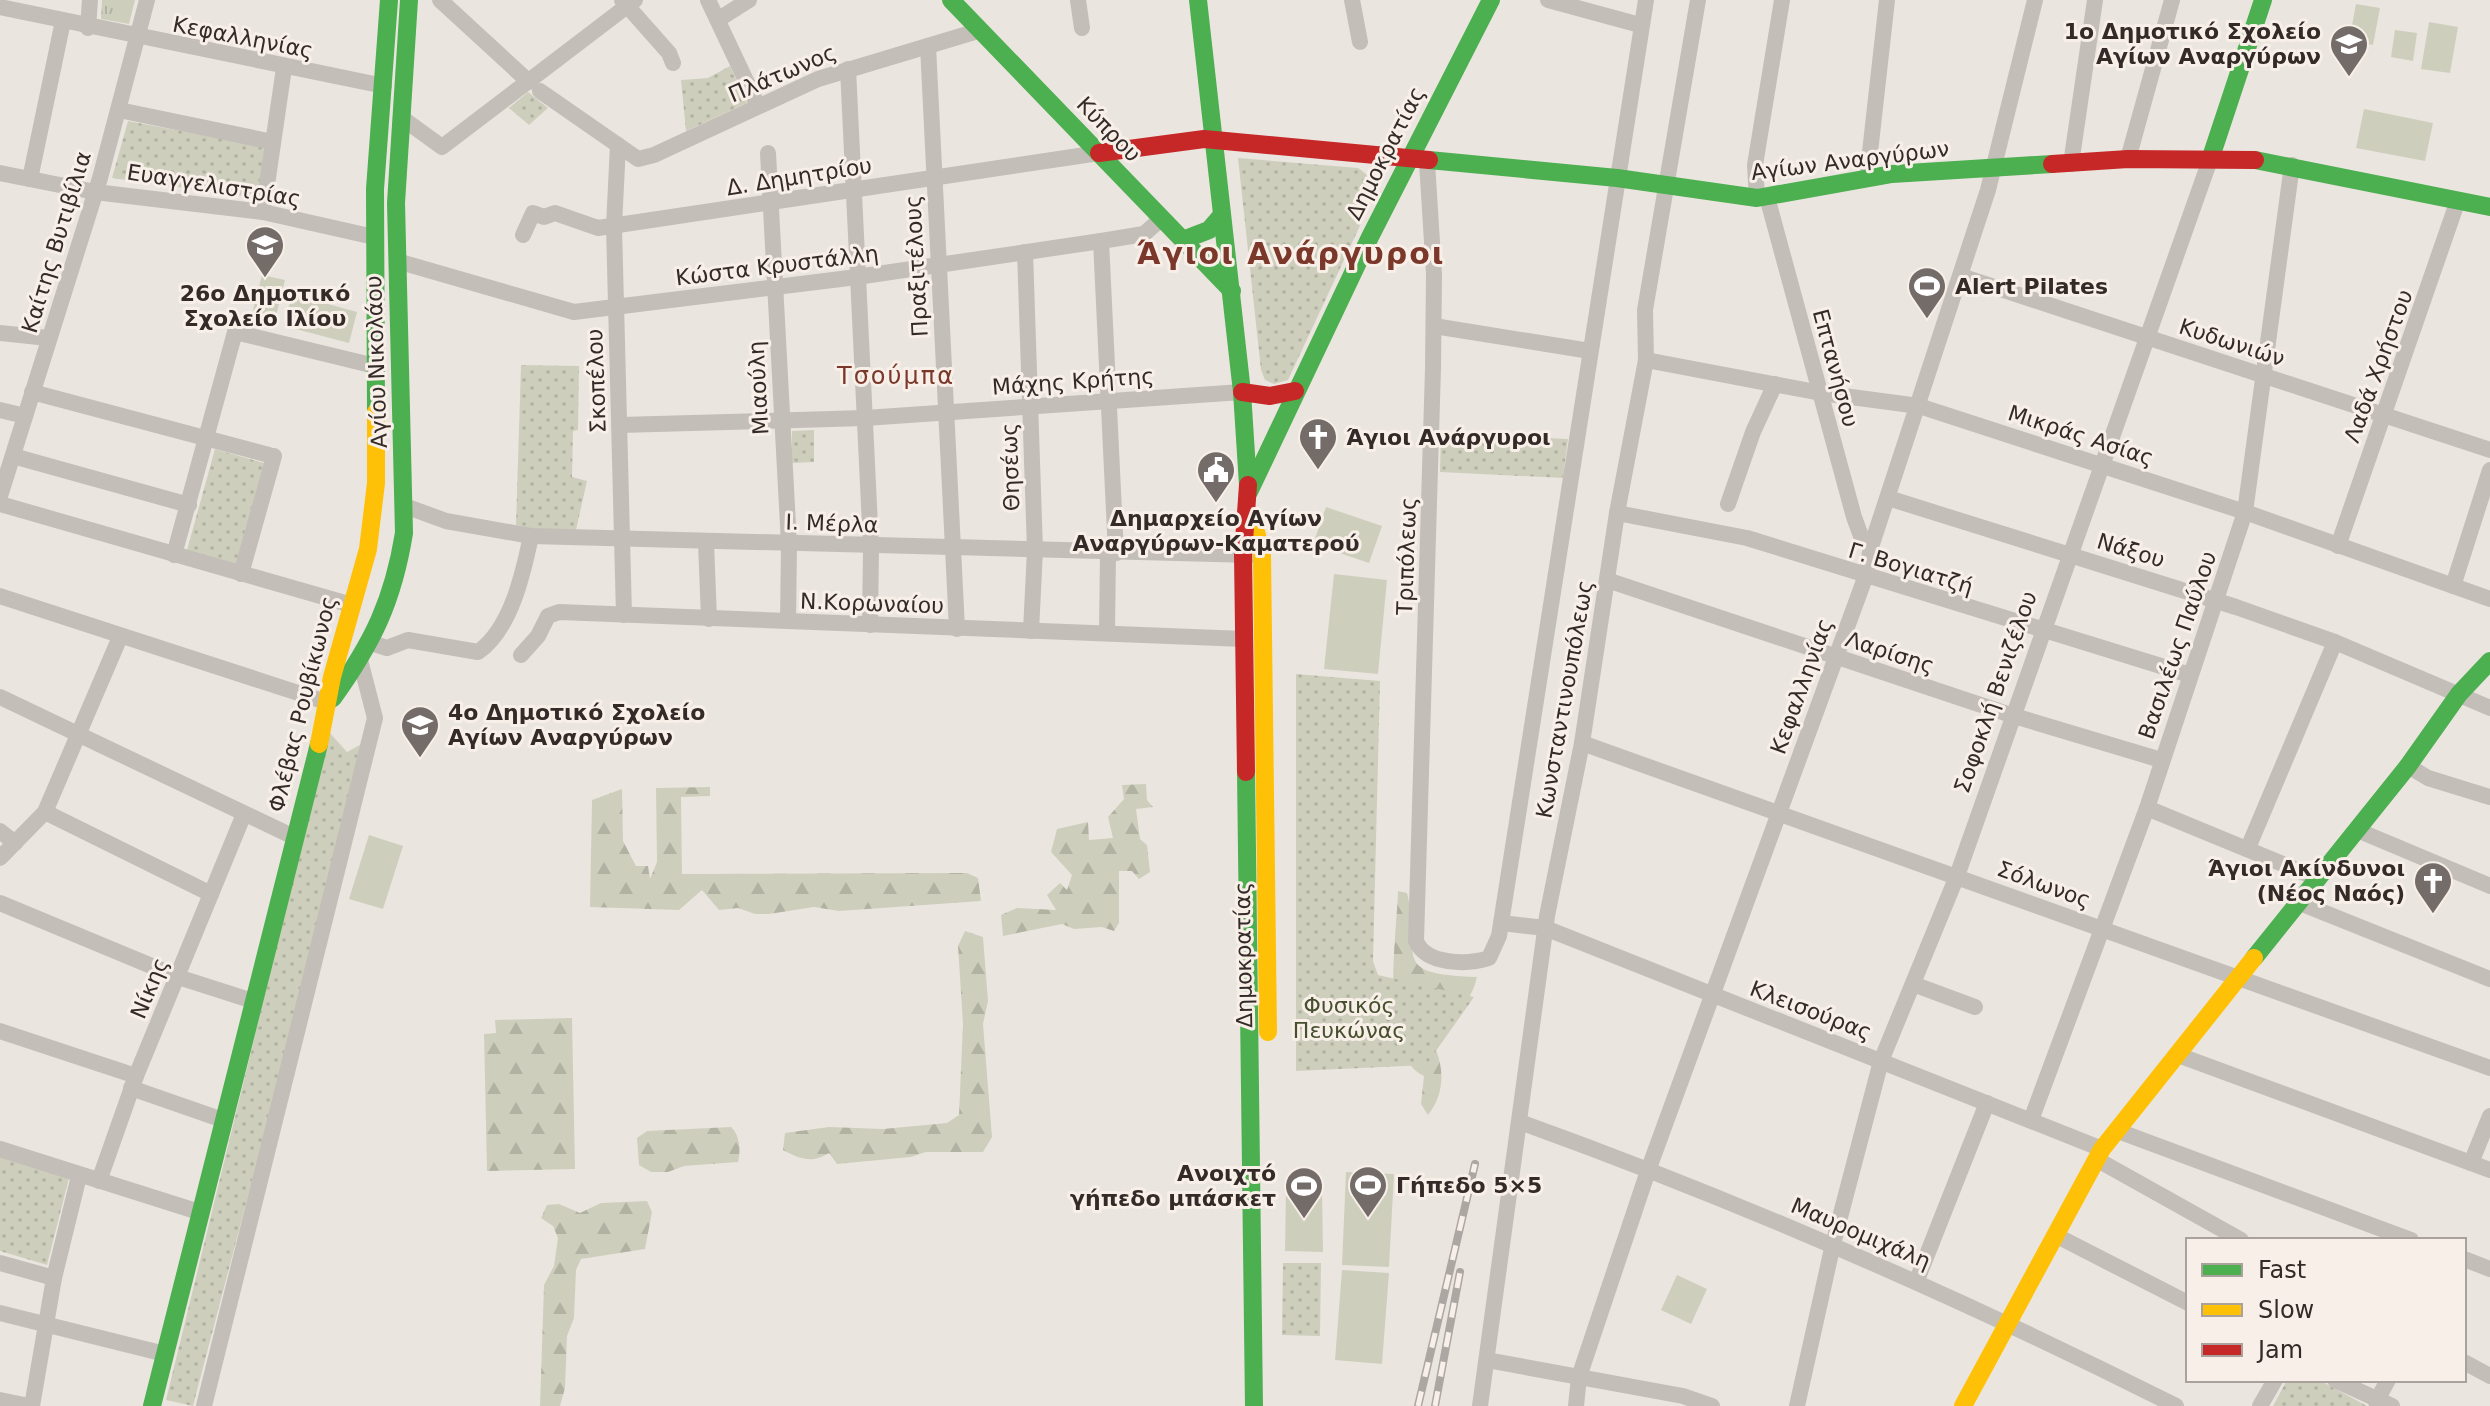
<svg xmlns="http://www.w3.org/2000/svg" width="2490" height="1406" font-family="'DejaVu Sans',sans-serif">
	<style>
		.grass { fill: url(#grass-tufts) }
		.forest { fill: url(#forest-firs) }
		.park { fill: url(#park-dots) }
		.pitch { fill: #cdcfbc }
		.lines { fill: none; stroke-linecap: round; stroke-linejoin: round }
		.street { stroke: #c4beb9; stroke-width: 16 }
		.fast { stroke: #4caf50; stroke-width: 18 }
		.slow { stroke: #ffc107; stroke-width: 18 }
		.jam { stroke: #c62828; stroke-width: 18 }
		.rail-casing { stroke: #aca7a3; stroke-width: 8 }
		.rail { stroke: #f7efe8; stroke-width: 5; stroke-dasharray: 15; stroke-linecap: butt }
		.labels { text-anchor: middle; stroke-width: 6; stroke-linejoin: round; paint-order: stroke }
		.poi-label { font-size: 22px; font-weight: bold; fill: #342b28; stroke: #f7efe8; text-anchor: start }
		.street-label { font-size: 22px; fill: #342b28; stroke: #f7efe8 }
		.park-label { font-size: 22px; fill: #46502f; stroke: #f7efe8 }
		.neighbourhood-label { font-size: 24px; letter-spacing: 2px; fill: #7b382a; stroke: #f7efe8 }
		.district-label { font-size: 30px; font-weight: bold; letter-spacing: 2px; fill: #7b382a; stroke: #f7efe8 }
	</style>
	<defs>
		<pattern id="grass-tufts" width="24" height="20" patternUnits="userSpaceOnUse" patternTransform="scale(2)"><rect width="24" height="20" fill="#cdcfbc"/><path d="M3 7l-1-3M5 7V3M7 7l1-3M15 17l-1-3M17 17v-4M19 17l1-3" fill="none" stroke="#b1b2a2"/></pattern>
		<pattern id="forest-firs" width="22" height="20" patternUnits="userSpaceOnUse" patternTransform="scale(2)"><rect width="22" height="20" fill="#cdcfbc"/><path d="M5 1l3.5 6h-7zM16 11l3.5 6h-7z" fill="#b1b2a2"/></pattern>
		<pattern id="park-dots" width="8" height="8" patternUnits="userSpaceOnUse" patternTransform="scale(2)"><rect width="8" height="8" fill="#cdcfbc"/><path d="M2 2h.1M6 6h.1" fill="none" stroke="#b1b2a2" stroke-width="1.8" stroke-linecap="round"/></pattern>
	</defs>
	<rect width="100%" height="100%" fill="#ebe5e0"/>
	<path class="grass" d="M102,0H135L129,24L101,19Z"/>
	<g class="forest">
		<path d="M1146,784L1147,800L1153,807L1136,809L1140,839L1147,845L1150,872L1139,879L1132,871H1119V923L1114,931L1102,927L1074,929L1062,924L1003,936L1001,915L1017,908L1056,910L1047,895L1060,883L1067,890L1072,875L1051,852L1057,829L1088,822L1089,840L1113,838L1108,817L1124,799L1122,785Z"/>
		<path d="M710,787V796L681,797L682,874L967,873L978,878L981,901L839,911L814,907L769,914H755L738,908L719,910L702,890L679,910L590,907L592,800L622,789L623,841L636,866H648L650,879L657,862L656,788Z"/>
		<path d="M1398,891L1407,893C1423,956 1386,974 1477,977C1471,1005 1446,1024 1436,1050C1445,1072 1443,1097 1428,1115L1421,1104L1424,1076C1378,1056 1397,934 1398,891Z"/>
		<path d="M965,931L983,937L988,1001L983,1024L992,1137L983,1152H926L911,1157L837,1164L829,1153C812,1164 800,1159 783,1150L785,1133L829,1127L883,1129L947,1123L959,1115L963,1024L958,946Z"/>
		<path d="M572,1018L575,1169L487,1171L484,1034L496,1033L495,1020Z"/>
		<path d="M731,1127C740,1135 741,1151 738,1162L684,1166L668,1172H651L639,1165L637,1138L647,1131Z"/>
		<path d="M647,1201L652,1212L645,1249L581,1259L576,1270L574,1318L567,1336L565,1388L560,1406H540L544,1285L554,1266L558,1238L553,1226L541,1218L547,1205L559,1204L580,1213L601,1203Z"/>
	</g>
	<g class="park">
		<path d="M730,66L747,103L686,131L681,80L708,78Z"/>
		<path d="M528,92L548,108L529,125L509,108Z"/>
		<path d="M128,121L265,147L258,198L112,178Z"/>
		<path d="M1238,158L1358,168C1371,176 1374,185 1372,200L1288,380L1274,384L1265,380L1261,370Z"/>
		<path d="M521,365L579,366L578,430L573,431L572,477L587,481L576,530L544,531L516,525Z"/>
		<path d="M814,430V462L792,463V431Z"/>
		<path d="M1441,433L1568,439L1563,478L1440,472Z"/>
		<path d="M215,449L264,463L236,564L187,550Z"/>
		<path d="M1296,674L1380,681L1373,961L1378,975L1474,997L1426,1065L1296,1071Z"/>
		<path d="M329,732L347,752L367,741L193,1406L166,1400Z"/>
		<path d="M0,1154L69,1178L47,1265L0,1251Z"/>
		<path d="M1283,1263H1321L1320,1336L1282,1335Z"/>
		<path d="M2287,1380H2319L2367,1406H2273Z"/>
	</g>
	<g class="pitch">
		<path d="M2356,4L2380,8L2373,45L2349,41Z"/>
		<path d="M2429,22L2458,27L2450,73L2421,69Z"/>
		<path d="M2395,30L2417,33L2413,61L2391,57Z"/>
		<path d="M2364,109L2433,123L2425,161L2356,148Z"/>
		<path d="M262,275L285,280L274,324L251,318Z"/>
		<path d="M292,294L357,312L349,343L284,326Z"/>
		<path d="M1326,507L1382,526L1369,563L1313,544Z"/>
		<path d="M1334,574L1387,580L1378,674L1324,669Z"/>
		<path d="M369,835L403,846L383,909L349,899Z"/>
		<path d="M1346,1172L1394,1174L1389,1267L1342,1265Z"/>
		<path d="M1286,1188L1322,1189L1323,1252L1285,1251Z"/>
		<path d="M1342,1270L1389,1273L1382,1364L1335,1360Z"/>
		<path d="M1677,1275L1707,1289L1691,1324L1661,1310Z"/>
	</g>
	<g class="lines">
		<g class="street">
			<path d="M440,0L529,82"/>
			<path d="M622,0L669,53L673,63"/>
			<path d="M708,0L758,106"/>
			<path d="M1078,0L1082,28"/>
			<path d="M1352,0L1360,42"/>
			<path d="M1548,0L1640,25"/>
			<path d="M0,7L384,86"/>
			<path d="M719,19L749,0"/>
			<path d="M88,28L90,0"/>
			<path d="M928,46L957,629"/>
			<path d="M848,69L871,547L870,625"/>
			<path d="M540,91L638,159L654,155L818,79L981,30"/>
			<path d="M119,110L273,142"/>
			<path d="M402,118L442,147L635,0"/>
			<path d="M618,145L614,226L624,615"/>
			<path d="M768,153L789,544L788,621"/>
			<path d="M2128,159L2172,0"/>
			<path d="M1427,162L1434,274L1433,368L1416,941C1426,965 1467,965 1489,958L1499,936L1646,0"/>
			<path d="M2071,164L2095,0"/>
			<path d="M0,173L95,192L263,212L374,237"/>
			<path d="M30,179L63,21"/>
			<path d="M1867,179L1887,0"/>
			<path d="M1767,197L1854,517L1861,536L1871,547"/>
			<path d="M1757,198L1755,165L1782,0"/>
			<path d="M263,212L284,68"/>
			<path d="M523,235L533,213L544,217L555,213L598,228L1099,153"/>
			<path d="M1101,241L1116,553"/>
			<path d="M1025,252L1035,550L1031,631"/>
			<path d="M397,261L574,312L857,277L1101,241L1144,234L1161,219"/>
			<path d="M1961,276L2490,450"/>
			<path d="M1434,326L1590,351"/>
			<path d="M0,333L48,338"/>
			<path d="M1646,360L1821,393L1919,406L2245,512L2490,599"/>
			<path d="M32,392L269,455"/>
			<path d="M0,410L25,416"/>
			<path d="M620,425L865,418L1242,392"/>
			<path d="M13,456L189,505"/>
			<path d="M0,496L100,178L147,0"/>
			<path d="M1888,498L2236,607L2335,642L2490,708"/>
			<path d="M0,504L352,605"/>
			<path d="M1728,504L1753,432L1775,384"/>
			<path d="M405,506L446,521L531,536L1252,555"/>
			<path d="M1617,513L1747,538L2190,675"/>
			<path d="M706,543L709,619"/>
			<path d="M2338,546L2458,200"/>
			<path d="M174,555L235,332L375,366"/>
			<path d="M241,574L274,456"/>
			<path d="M1607,580L2011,715L2161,760"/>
			<path d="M2453,586L2490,470"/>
			<path d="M0,596L329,703"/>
			<path d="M1107,633L1108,553"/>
			<path d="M371,643L387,648L408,640L478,652C511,629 523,574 531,536"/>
			<path d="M521,655L538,636L548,616L559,612L1244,639"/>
			<path d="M0,697L294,837"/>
			<path d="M1582,743L2490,1068"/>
			<path d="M2408,766L2428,778L2490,797"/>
			<path d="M2147,808L2319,879"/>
			<path d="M45,812L211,894"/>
			<path d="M2357,830L2490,886"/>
			<path d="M0,831L15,843"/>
			<path d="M2248,848L2335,642"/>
			<path d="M0,858L45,812L120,637"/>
			<path d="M0,903L178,977L253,1001"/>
			<path d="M2300,903L2490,979"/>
			<path d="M1501,923L1545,928L2102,1149"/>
			<path d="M1913,984L1975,1007"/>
			<path d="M0,1031L136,1076"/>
			<path d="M2178,1055L2490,1170"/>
			<path d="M131,1088L223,1120"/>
			<path d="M2031,1120L2147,808L2245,512L2292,165"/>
			<path d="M1520,1122C1745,1203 1963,1299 2176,1406"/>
			<path d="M2118,1131L2411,1240"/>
			<path d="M0,1149L199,1212"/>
			<path d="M2096,1159L2241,1240"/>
			<path d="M2471,1163L2490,1116"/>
			<path d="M99,1181L136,1076L244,814"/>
			<path d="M2057,1236L2188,1303"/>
			<path d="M2464,1259L2490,1269"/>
			<path d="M0,1263L54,1278"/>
			<path d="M1917,1280L1987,1103"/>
			<path d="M0,1313L165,1354"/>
			<path d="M1487,1360L1683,1396L1712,1406"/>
			<path d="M2464,1362L2490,1376"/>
			<path d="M2335,1380L2392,1406"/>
			<path d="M0,1400L29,1406"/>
			<path d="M2376,1402L2388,1380"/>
			<path d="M32,1406L54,1278L79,1176"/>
			<path d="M204,1406L375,718L360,660"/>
			<path d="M1480,1406L1547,916L1582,743L1617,513L1646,360L1645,310L1698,0"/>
			<path d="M1576,1406L1579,1377L1649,1168L1865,578L1871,547L1988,190L2035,0"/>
			<path d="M1797,1406L1833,1244L1881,1061L1957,876L2211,157"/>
			<path d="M2260,1406L2275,1380"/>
		</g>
		<g class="fast">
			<path d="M951,0L1232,291"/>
			<path d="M1198,0L1242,392L1248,485"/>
			<path d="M2211,157L2263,0"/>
			<path d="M1429,160L1617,178L1757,198L1892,174L2052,164"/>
			<path d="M2255,160L2490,207"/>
			<path d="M1183,240L1209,230L1222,215"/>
			<path d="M376,412L375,189L389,0"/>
			<path d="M1249,492L1370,237L1491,0"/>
			<path d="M333,698C373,642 393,601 404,533L396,203L409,0"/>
			<path d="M1246,772L1254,1406"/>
			<path d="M2254,958L2408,766L2459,694L2490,661"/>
			<path d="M152,1406L319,744"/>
		</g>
		<g class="slow">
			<path d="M1253,520L1262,555L1268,1032"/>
			<path d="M319,744L332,677L368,549L376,483V412"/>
			<path d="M1963,1406L2102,1149L2254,958"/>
		</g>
		<g class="jam">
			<path d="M1099,153L1204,139L1429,160"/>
			<path d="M2052,164L2128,159L2255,160"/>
			<path d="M1242,392L1270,396L1295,391"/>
			<path d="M1246,772L1243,555L1248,485"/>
		</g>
		<g class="rail-casing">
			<g id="rail">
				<path d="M1418,1406L1475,1164"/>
				<path d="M1435,1406L1460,1272"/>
			</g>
		</g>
		<use href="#rail" class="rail"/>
	</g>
	<defs>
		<g id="school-pin" transform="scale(2)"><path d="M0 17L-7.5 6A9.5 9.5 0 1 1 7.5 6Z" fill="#746c68" stroke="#f7efe8"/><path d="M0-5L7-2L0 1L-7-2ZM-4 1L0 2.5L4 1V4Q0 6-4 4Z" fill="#fff"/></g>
		<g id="stadium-pin" transform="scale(2)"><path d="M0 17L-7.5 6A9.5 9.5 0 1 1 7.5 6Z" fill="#746c68" stroke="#f7efe8"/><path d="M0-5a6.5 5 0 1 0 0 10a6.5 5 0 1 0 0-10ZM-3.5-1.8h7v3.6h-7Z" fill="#fff"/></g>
		<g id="church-pin" transform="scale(2)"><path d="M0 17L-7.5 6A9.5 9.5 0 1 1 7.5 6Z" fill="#746c68" stroke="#f7efe8"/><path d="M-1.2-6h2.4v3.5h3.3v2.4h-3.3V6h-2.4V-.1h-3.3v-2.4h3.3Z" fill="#fff"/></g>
		<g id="civic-pin" transform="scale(2)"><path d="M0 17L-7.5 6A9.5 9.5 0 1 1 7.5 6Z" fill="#746c68" stroke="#f7efe8"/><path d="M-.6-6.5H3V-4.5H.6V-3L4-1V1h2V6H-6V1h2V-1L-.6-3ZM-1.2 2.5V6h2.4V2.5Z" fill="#fff"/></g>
	</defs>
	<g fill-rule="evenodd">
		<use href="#school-pin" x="2349" y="44"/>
		<use href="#school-pin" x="265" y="245"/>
		<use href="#stadium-pin" x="1927" y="286"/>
		<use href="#church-pin" x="1318" y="437"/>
		<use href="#civic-pin" x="1216" y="470"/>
		<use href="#school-pin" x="420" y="725"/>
		<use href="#church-pin" x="2433" y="881"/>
		<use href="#stadium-pin" x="1368" y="1185"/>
		<use href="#stadium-pin" x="1304" y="1186"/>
	</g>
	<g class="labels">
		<g class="poi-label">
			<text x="2321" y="39" text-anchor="end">1ο Δημοτικό Σχολείο<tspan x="2321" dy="25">Αγίων Αναργύρων</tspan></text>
			<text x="1955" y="294">Alert Pilates</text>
			<text x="265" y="301" text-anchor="middle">26ο Δημοτικό<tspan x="265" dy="25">Σχολείο Ιλίου</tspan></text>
			<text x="1346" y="445">Άγιοι Ανάργυροι</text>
			<text x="1216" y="526" text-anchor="middle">Δημαρχείο Αγίων<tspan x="1216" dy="25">Αναργύρων-Καματερού</tspan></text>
			<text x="448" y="720">4ο Δημοτικό Σχολείο<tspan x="448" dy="25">Αγίων Αναργύρων</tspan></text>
			<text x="2405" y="876" text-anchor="end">Άγιοι Ακίνδυνοι<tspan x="2405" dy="25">(Νέος Ναός)</tspan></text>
			<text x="1276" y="1181" text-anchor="end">Ανοιχτό<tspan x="1276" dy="25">γήπεδο μπάσκετ</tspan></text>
			<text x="1396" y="1193">Γήπεδο 5×5</text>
		</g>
		<g class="street-label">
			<text transform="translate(243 37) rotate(11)" y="8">Κεφαλληνίας</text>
			<text transform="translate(782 73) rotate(-23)" y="8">Πλάτωνος</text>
			<text transform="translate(1109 129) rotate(46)" y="8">Κύπρου</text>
			<text transform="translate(1385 153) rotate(-63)" y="8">Δημοκρατίας</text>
			<text transform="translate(1850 160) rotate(-7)" y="8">Αγίων Αναργύρων</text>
			<text transform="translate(799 176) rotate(-9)" y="8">Δ. Δημητρίου</text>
			<text transform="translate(214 185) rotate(9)" y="8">Ευαγγελιστρίας</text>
			<text transform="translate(56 242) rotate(-73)" y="8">Καίτης Βυτιβίλια</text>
			<text transform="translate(777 265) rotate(-7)" y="8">Κώστα Κρυστάλλη</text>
			<text transform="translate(916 266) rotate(-93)" y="8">Πραξιτέλους</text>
			<text transform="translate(2232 342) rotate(18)" y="8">Κυδωνιών</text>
			<text transform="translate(376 362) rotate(-92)" y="8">Αγίου Νικολάου</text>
			<text transform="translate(2378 366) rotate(-70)" y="8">Λαδά Χρήστου</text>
			<text transform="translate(1836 368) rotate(75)" y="8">Επτανήσου</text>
			<text transform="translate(596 381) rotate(-92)" y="8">Σκοπέλου</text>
			<text transform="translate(1073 381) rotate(-4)" y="8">Μάχης Κρήτης</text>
			<text transform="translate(758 388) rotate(-93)" y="8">Μιαούλη</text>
			<text transform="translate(2081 435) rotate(18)" y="8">Μικράς Ασίας</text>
			<text transform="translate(1010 467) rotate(-92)" y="8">Θησέως</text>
			<text transform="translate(832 523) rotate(2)" y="8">Ι. Μέρλα</text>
			<text transform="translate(2131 550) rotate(17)" y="8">Νάξου</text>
			<text transform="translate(1406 556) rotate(-88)" y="8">Τριπόλεως</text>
			<text transform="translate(1911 568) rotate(17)" y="8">Γ. Βογιατζή</text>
			<text transform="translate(872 603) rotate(2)" y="8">Ν.Κορωναίου</text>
			<text transform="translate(2177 645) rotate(-71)" y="8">Βασιλέως Παύλου</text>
			<text transform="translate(1890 652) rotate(18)" y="8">Λαρίσης</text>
			<text transform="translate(1801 686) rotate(-70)" y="8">Κεφαλληνίας</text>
			<text transform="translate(1995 692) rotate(-71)" y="8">Σοφοκλή Βενιζέλου</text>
			<text transform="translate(1564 699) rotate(-80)" y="8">Κωνσταντινουπόλεως</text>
			<text transform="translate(302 704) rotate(-76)" y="8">Φλέβας Ρουβίκωνος</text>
			<text transform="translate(2044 884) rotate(20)" y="8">Σόλωνος</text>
			<text transform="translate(1243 955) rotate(-91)" y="8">Δημοκρατίας</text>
			<text transform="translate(149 988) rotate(-67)" y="8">Νίκης</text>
			<text transform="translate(1811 1010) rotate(21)" y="8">Κλεισούρας</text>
			<text transform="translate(1861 1233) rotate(23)" y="8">Μαυρομιχάλη</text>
		</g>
		<g class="park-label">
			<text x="1349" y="1013">Φυσικός<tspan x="1349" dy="25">Πευκώνας</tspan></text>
		</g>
		<g class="neighbourhood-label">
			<text x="896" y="384">Τσούμπα</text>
		</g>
		<g class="district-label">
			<text x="1291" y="264">Άγιοι Ανάργυροι</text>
		</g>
	</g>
	<rect x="2186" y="1238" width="280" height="144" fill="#f7efe8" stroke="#a9a19b" stroke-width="2"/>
	<rect x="2202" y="1264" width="40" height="12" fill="#4caf50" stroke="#a9a19b" stroke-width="2"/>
	<text x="2258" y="1278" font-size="24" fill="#342b28">Fast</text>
	<rect x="2202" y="1304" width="40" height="12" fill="#ffc107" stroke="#a9a19b" stroke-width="2"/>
	<text x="2258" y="1318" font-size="24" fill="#342b28">Slow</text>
	<rect x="2202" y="1344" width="40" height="12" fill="#c62828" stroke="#a9a19b" stroke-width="2"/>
	<text x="2258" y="1358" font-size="24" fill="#342b28">Jam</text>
</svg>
